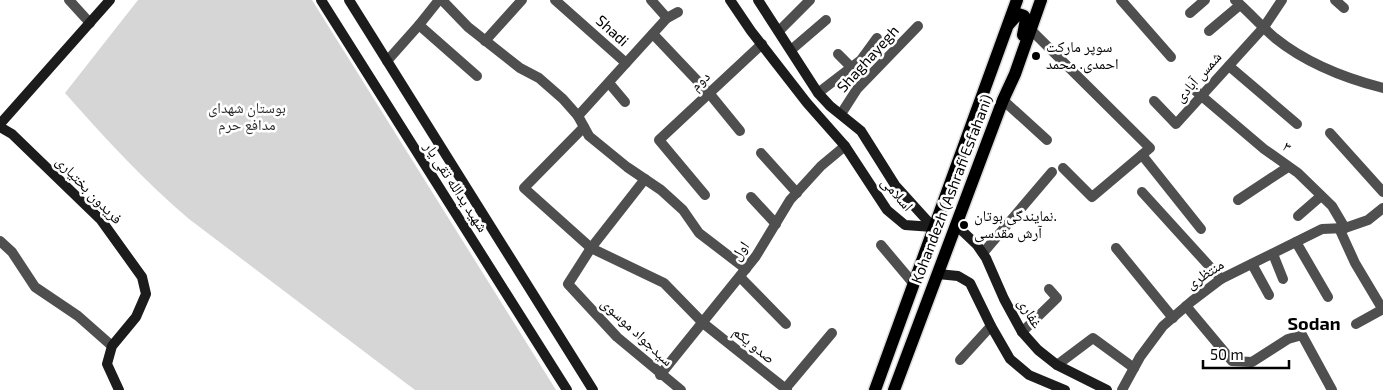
<svg xmlns="http://www.w3.org/2000/svg" width="1383" height="390" font-family="'Exo 2','Noto Naskh Arabic',sans-serif">
	<style>
		.green { fill: #d6d6d6 }
		.lines { fill: none; stroke-linecap: round; stroke-linejoin: round }
		.primary-casing { stroke: #dbdbdb; stroke-width: 15 }
		.street { stroke: #4f4f4f; stroke-width: 10 }
		.secondary { stroke: #1c1c1c; stroke-width: 10 }
		.primary { stroke: #000; stroke-width: 12 }
		.poi-dot { fill: #000; stroke: #fff; stroke-width: 2 }
		.labels { text-anchor: middle; stroke-width: 5; stroke-linejoin: round; paint-order: stroke }
		.street-label { font-size: 15px; fill: #000; stroke: #fff }
		.poi-label { font-size: 15px; fill: #000; stroke: #fff; text-anchor: start }
		.park-label { font-size: 15px; fill: #2d2d2d; stroke: #fff }
		.quarter-label { font-size: 18px; font-weight: bold; fill: #000; stroke: #fff }
	</style>
	<rect width="100%" height="100%" fill="#fff"/>
	<path class="green" d="M138,0H312L556,390H415L189,219C144,181 104,137 65,93Z"/>
	<g class="lines">
		<g class="primary-casing">
			<g id="primary">
				<path d="M1009,24L1018,14L1024,16L1026,19L1023,35"/>
				<path d="M875,390L1017,0"/>
				<path d="M894,390L1003,100L1015,74L1041,0"/>
			</g>
		</g>
		<g class="street">
			<path d="M69,0L90,23"/>
			<path d="M442,0L468,27L520,68L539,78L563,99L578,116L589,136L627,167L661,190L683,210L699,233L746,269"/>
			<path d="M555,0L626,63"/>
			<path d="M651,0L667,18"/>
			<path d="M1121,0L1171,57"/>
			<path d="M1235,0C1249,12 1261,26 1275,38C1306,63 1344,78 1383,88"/>
			<path d="M1335,0L1344,8"/>
			<path d="M1190,13L1205,0"/>
			<path d="M419,25L477,76"/>
			<path d="M1030,29L1150,148L1092,197L1063,168"/>
			<path d="M779,31L810,0"/>
			<path d="M1209,31L1240,5"/>
			<path d="M653,34L709,93L740,131"/>
			<path d="M485,41L522,0"/>
			<path d="M791,50L826,20"/>
			<path d="M838,54L851,67"/>
			<path d="M387,61L419,25L439,0"/>
			<path d="M1229,66L1297,124"/>
			<path d="M609,83L625,102"/>
			<path d="M1191,87L1264,149L1298,173L1332,206L1345,228"/>
			<path d="M818,93L861,60L877,38"/>
			<path d="M1003,100L1047,140"/>
			<path d="M1154,101L1176,124L1264,27L1282,0"/>
			<path d="M841,114L857,89L918,26"/>
			<path d="M578,116L667,18L678,12"/>
			<path d="M584,127L524,188L591,248L664,283L703,323L787,390"/>
			<path d="M1330,133L1383,192"/>
			<path d="M761,153L797,193"/>
			<path d="M1142,155L1201,229"/>
			<path d="M645,179L591,248L568,284L617,337L681,390"/>
			<path d="M1142,192L1221,279"/>
			<path d="M705,195L659,140L762,44"/>
			<path d="M751,197L776,224"/>
			<path d="M1238,200L1288,167"/>
			<path d="M1298,216L1321,196"/>
			<path d="M1339,228L1355,263L1383,310"/>
			<path d="M0,241L12,252L35,287L78,316L112,346"/>
			<path d="M1296,242L1328,297"/>
			<path d="M881,245L913,283"/>
			<path d="M1116,248L1173,318"/>
			<path d="M983,253L1052,172"/>
			<path d="M1273,254L1283,279"/>
			<path d="M1252,264L1269,295"/>
			<path d="M740,277L786,324"/>
			<path d="M1186,306L1232,361L1252,362L1288,339L1302,335L1332,390"/>
			<path d="M1356,324L1383,309"/>
			<path d="M1022,332L1057,298L1049,289"/>
			<path d="M960,360L991,326"/>
			<path d="M1057,365L1093,338L1134,368"/>
			<path d="M660,375L756,256L790,200L821,166L845,146"/>
			<path d="M785,389L832,333"/>
			<path d="M1122,390L1140,357L1163,326L1192,301L1221,279L1322,229L1345,228L1368,220L1383,208"/>
		</g>
		<g class="secondary">
			<path d="M321,0L567,390"/>
			<path d="M349,0L593,390"/>
			<path d="M730,0L751,31L807,103L845,146L887,210L905,225L933,227"/>
			<path d="M758,0L818,93L830,106L861,131L895,185L933,227"/>
			<path d="M0,124L110,0"/>
			<path d="M0,127L12,134L101,220L142,277L146,294L136,317L112,346L107,364L119,390"/>
			<path d="M956,225L977,245L986,258L1004,299L1022,332L1038,350L1057,365L1107,390"/>
			<path d="M938,274L958,276L970,283L991,326L1010,359L1029,375L1065,390"/>
		</g>
		<use href="#primary" class="primary"/>
	</g>
	<g class="poi-dot">
		<circle cx="1036" cy="56" r="5"/>
		<circle cx="964" cy="225" r="5"/>
	</g>
	<g class="labels">
		<g class="street-label">
			<text transform="translate(612 31) rotate(42)" y="5">Shadi</text>
			<text transform="translate(868 59) rotate(-48)" y="5">Shaghayegh</text>
			<text transform="translate(1198 77) rotate(-48)" y="5">شمس آبادی</text>
			<text transform="translate(700 81) rotate(-43)" y="5">دوم</text>
			<text transform="translate(1287 147) rotate(38)" y="5">۳</text>
			<text transform="translate(456 187) rotate(57)" y="5">شهید یدالله تقی یار</text>
			<text transform="translate(952 189) rotate(-69)" y="5">Kohandezh (Ashrafi Esfahani)</text>
			<text transform="translate(89 190) rotate(46)" y="5">فریدون بختیاری</text>
			<text transform="translate(897 194) rotate(49)" y="5">اسلامی</text>
			<text transform="translate(740 251) rotate(-54)" y="5">اول</text>
			<text transform="translate(1205 274) rotate(-33)" y="5">منتظری</text>
			<text transform="translate(1030 313) rotate(58)" y="5">غفاری</text>
			<text transform="translate(637 332) rotate(43)" y="5">سیدجواد موسوی</text>
			<text transform="translate(754 345) rotate(39)" y="5">صدو یکم</text>
		</g>
		<g class="poi-label">
			<text x="1046" y="52">سوپر مارکت<tspan x="1046" dy="17">احمدی. محمد</tspan></text>
			<text x="974" y="221">نمایندگی بوتان.<tspan x="974" dy="17">آرش مقدسی</tspan></text>
		</g>
		<g class="park-label">
			<text x="247" y="113">بوستان شهدای<tspan x="247" dy="17">مدافع حرم</tspan></text>
		</g>
		<g class="quarter-label">
			<text x="1314" y="330">Sodan</text>
		</g>
	</g>
	<path d="M1203 360v8h86v-8" fill="none" stroke="#000000" stroke-width="2.5"/>
	<text x="1210" y="360" font-size="15" fill="#000000" stroke="#ffffff" stroke-width="4" paint-order="stroke">50 m</text>
</svg>
